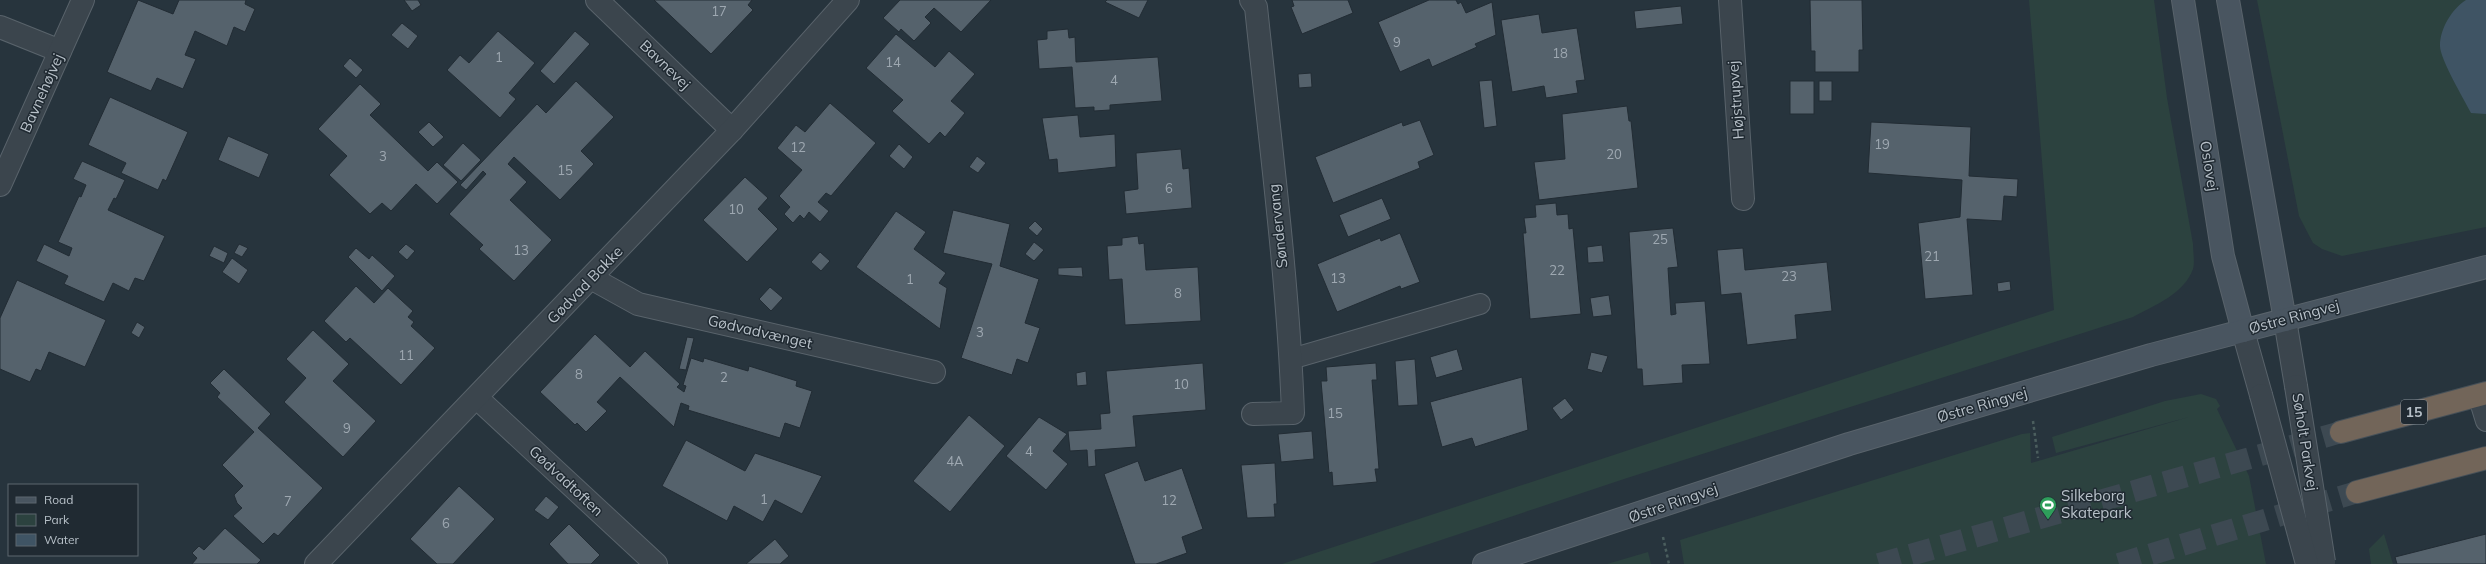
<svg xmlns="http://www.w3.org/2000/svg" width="2486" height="564" font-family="Mulish,sans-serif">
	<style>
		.green { fill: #2c423f }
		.water { fill: #3f5464 }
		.building { fill: #55626c; stroke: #222c34 }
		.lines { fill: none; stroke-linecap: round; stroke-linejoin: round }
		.highway-tunnel { stroke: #3d4952; stroke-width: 22; stroke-dasharray: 22 11; stroke-linecap: butt }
		.lane-casing { stroke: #59636b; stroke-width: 22 }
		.street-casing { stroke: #59636b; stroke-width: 24 }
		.secondary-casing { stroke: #59636b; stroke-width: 24 }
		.highway-casing { stroke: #465058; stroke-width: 24 }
		.path { stroke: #4b5e5e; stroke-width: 2.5; stroke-dasharray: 3 3; stroke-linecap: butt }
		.lane { stroke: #3b454d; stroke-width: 20 }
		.street { stroke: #3b454d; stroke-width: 22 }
		.secondary { stroke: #495560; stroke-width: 22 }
		.highway { stroke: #726559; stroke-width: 22 }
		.street-bridge-casing { stroke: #59636b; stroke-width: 24; stroke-linecap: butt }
		.street-bridge { stroke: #3b454d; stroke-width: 22 }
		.labels { text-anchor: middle; stroke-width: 3; stroke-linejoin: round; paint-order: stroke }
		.number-label { font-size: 13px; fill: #9ea8b1 }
		.shield { fill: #202a32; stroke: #8a939b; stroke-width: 1 }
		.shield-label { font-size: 14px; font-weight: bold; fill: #b7c0c8 }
		.street-label { font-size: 15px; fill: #b7c0c8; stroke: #202a32 }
		.poi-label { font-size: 15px; fill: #b7c0c8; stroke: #202a32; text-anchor: start }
	</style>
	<rect width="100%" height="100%" fill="#27343d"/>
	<g class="green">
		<path d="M2029,0H2154L2167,98L2193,244C2193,252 2195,262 2193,269C2184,294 2155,305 2133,317L1624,479L1369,564H1282L2054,310Z"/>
		<path d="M2257,0H2486V227L2342,256L2322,249L2313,243L2299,216Z"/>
		<path d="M2201,394L2216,399L2220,406L2217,409L2249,476L2266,564H1684L1680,540L2022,434L2030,433L2031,463L2189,417L2056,453L2052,437L2165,401Z"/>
		<path d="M2384,534L2393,564H2371L2369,549Z"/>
		<path d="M1648,552L1651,564H1607Z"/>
	</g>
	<path class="water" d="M2466,0H2486V114L2471,113C2464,99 2440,59 2440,46C2440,28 2452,9 2466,0Z"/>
	<g class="building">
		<path d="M138,0L173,14L179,0H246L245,4L255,9L245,32L234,27L227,46L195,31L185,55L196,59L183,89L157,78L151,91L107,72Z"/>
		<path d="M404,0H418L421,5L412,11Z"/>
		<path d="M654,0H752L748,5L753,10L711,54Z"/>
		<path d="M900,0H991L961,32L934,8L925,17L931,23L914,41L901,29L899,32L883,18Z"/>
		<path d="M1107,0H1148L1139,18L1105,2Z"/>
		<path d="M1292,0H1348L1353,13L1302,34L1291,7L1294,6Z"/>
		<path d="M1429,0H1456L1458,4L1461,2L1466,13L1492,2L1496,35L1475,44L1477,47L1432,67L1429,59L1400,72L1378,22Z"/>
		<path d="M1810,0H1862L1863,50H1859V72H1815V51H1811Z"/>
		<path d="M1681,6L1683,24L1636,29L1634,11Z"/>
		<path d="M1539,14L1542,33L1577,28L1585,80L1576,81L1578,93L1546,98L1544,86L1512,92L1501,20Z"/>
		<path d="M402,23L418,36L408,49L391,35Z"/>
		<path d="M1068,29L1069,38L1075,37L1076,62L1158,57L1162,101L1110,105V110L1094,111V107L1075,108L1072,67L1039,69L1037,40L1047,39V31Z"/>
		<path d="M498,31L535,63L509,93L516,99L500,118L447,70L460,55L469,63Z"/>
		<path d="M575,31L590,44L554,84L540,71Z"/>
		<path d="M896,34L935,67L949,51L975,74L951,101L965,113L945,137L940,132L929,144L892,111L903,100L866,68Z"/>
		<path d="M350,58L363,70L356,78L343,66Z"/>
		<path d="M1311,73L1312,87L1299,88L1298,74Z"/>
		<path d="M1492,80L1497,126L1484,128L1479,81Z"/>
		<path d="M576,81L614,117L581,151L594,164L560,200L514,157L508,164L527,182L510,200L552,240L514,281L479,249L483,245L449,214L486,174L483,171L466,190L460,185L537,104L546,113Z"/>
		<rect x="1790" y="81" width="24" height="33"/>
		<rect x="1819" y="81" width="13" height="20"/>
		<path d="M360,84L381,104L370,115L428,171L437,162L458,182L437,204L416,184L391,211L382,203L370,214L329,175L347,156L318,129Z"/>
		<path d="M110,97L188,132L166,181L163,179L158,190L121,173L126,163L88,145Z"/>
		<path d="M830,103L876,143L831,196L826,193L818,202L829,211L820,222L809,212L804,219L800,215L793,223L784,214L790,207L779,196L802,170L777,148L796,125L805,132Z"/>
		<path d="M1627,106L1629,121H1631L1638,188L1539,200L1534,162L1565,159L1562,114Z"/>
		<path d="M1078,115L1080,137L1115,134L1116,167L1058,173L1057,159L1049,160L1042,118Z"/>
		<path d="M1420,120L1434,155L1418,162L1420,168L1333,203L1315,157L1402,122L1403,126Z"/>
		<path d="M429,122L444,137L433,147L418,132Z"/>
		<path d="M1871,122L1971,127L1969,176L2018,179L2017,197L2004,196L2002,221L1967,219L1973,295L1925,299L1918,223L1960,217L1962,180L1868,173Z"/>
		<path d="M228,136L269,154L259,178L218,160Z"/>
		<path d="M463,143L481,160L461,181L443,165Z"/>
		<path d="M899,144L913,157L904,169L889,156Z"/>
		<path d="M1181,149L1183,169L1189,168L1192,208L1126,214L1124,191L1138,189L1136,153Z"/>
		<path d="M977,156L986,163L978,173L969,167Z"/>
		<path d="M82,161L125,180L116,199L114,198L108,210L165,236L144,281L135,278L129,291L113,283L104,302L64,284L68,276L36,261L44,244L69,256L72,248L58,242L79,196L81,197L86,185L73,179Z"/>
		<path d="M745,177L768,198L758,209L778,229L747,262L703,220Z"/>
		<path d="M1382,198L1391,219L1348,237L1339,215Z"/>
		<path d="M1556,203L1557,215L1568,214L1569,229L1573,228L1581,314L1530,319L1523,233H1526L1524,218L1536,217L1535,205Z"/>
		<path d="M953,210L1010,224L1000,266L1039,279L1025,323L1040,328L1028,363L1017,359L1012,375L961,358L992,264L943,253Z"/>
		<path d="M896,211L926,232L914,249L946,273L939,283L947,288L940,329L856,267Z"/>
		<path d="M1035,221L1043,229L1037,236L1028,228Z"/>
		<path d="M1673,228L1678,267L1668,268L1671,315L1676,314L1675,303L1705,301L1710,364L1682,365L1683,383L1643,386L1642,369H1637L1629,232Z"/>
		<path d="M1400,233L1420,282L1401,289L1400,286L1337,312L1317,264L1380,238L1381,241Z"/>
		<path d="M1138,236L1139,244L1144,243L1146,270L1198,267L1201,321L1125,325L1122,279L1109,280L1107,246L1122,245V238Z"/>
		<path d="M1034,242L1044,250L1034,261L1025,254Z"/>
		<path d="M239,244L248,248L242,257L234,253Z"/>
		<path d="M406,244L415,251L407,260L398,252Z"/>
		<path d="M1602,245L1604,262L1588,263L1587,247Z"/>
		<path d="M214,246L228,253L224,263L209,256Z"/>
		<path d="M356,248L369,259L372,255L395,276L382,291L348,257Z"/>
		<path d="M1743,248L1745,270L1827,262L1832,311L1795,315L1797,339L1747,345L1741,293L1721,295L1717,250Z"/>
		<path d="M820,252L830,261L821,271L811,262Z"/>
		<path d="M232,258L248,270L239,284L222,272Z"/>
		<path d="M1082,267L1083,277L1058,275V268Z"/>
		<path d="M17,280L106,320L85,367L49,352L41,371L36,369L30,382L0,369V318Z"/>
		<path d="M2010,281L2011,290L1998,292L1997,283Z"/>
		<path d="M356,286L374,303L388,288L413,311L408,317L414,322L411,326L435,348L401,385L350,338L346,342L324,321Z"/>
		<path d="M770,287L783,298L771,311L759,299Z"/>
		<path d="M1609,295L1612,315L1593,317L1590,298Z"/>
		<path d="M137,322L145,327L139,338L131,333Z"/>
		<path d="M313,330L349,364L333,381L376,421L343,457L284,402L306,378L286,359Z"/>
		<path d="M595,334L630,367L645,351L680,384L677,387L684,392L686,386L683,385L691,358L703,362L704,358L748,371L749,366L797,381L796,386L812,391L800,428L785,423L780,438L688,410L689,406L681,403L674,427L620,377L597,402L607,411L586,432L577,423L575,425L540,392Z"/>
		<path d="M687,337L694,338L686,370L679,369Z"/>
		<path d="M1457,349L1463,370L1436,378L1430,357Z"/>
		<path d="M1591,352L1608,356L1602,373L1587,369Z"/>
		<path d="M1415,359L1418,405L1398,406L1395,361Z"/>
		<path d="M1203,363L1206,410L1133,416L1136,447L1095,450L1096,466L1088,467L1087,450L1070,451L1068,431L1101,429L1100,414L1110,413L1106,371Z"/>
		<path d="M1376,363L1377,380H1372L1379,469H1375L1377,482L1333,486L1332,472L1329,473L1321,381H1327L1326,367Z"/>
		<path d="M224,369L271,414L258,428L323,488L278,536L274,533L263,544L233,516L242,508L237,503L234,495L243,486L222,465L254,432L217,397L220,393L210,383Z"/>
		<path d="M1086,371L1087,385L1077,386L1076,373Z"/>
		<path d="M1522,377L1528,430L1475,447L1472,438L1442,447L1430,402Z"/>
		<path d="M1565,398L1574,410L1561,420L1552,408Z"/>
		<path d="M969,415L1005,446L950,512L913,481Z"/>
		<path d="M1039,417L1067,434L1053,451L1068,464L1046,490L1006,456Z"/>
		<path d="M1312,431L1314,459L1281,462L1278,434Z"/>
		<path d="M686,440L745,471L755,453L822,476L802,514L775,500L763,522L734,506L727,521L662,486Z"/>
		<path d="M1138,461L1145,481L1182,468L1203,529L1182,537L1187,553L1156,564H1135L1104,474Z"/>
		<path d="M1275,463L1277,504H1274L1275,517L1247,518L1241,465Z"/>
		<path d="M459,486L495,519L453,564H437L410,539Z"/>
		<path d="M546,496L559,507L548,520L534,510Z"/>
		<path d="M569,524L600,555L591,564H568L549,544Z"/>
		<path d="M225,528L261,560L257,564H192L197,558L192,553L199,546L204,550Z"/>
		<path d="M2486,534V564H2397L2395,557Z"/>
		<path d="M775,539L789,556L780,564H746Z"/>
	</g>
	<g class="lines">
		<g class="highway-tunnel">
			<path d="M1879,564L2341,432"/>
			<path d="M2119,564L2357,492"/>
		</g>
		<g class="lane-casing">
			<g id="lane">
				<path d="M1291,359L1480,304"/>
				<path d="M2478,395L2486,421"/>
			</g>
		</g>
		<g class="street-casing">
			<g id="street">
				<path d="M597,0L732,130"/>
				<path d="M1251,0L1256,7C1270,142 1288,277 1293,413L1253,414"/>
				<path d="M1730,0L1743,199"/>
				<path d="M0,27L60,51"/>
				<path d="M0,185L83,0"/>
				<path d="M591,278L638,304L934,372"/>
				<path d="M2285,320L2296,386"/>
				<path d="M2243,331L2261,395"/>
				<path d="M477,398L656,564"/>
				<path d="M316,564L732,130L848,0"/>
			</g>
		</g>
		<g class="secondary-casing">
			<g id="secondary">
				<path d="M2183,0L2223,256L2243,331"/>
				<path d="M2228,0L2285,320"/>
				<path d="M1484,564L1849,444L2151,355L2486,267"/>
			</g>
		</g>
		<g class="highway-casing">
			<g id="highway">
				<path d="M2341,432L2486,393"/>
				<path d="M2357,492L2486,458"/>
			</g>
		</g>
		<g class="path">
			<path d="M2033,421L2038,458"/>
			<path d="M1663,537L1669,564"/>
		</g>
		<use href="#lane" class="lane"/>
		<use href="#street" class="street"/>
		<use href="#secondary" class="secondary"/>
		<use href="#highway" class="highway"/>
		<g class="street-bridge-casing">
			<g id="street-bridge">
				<path d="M2296,386L2324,562"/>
				<path d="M2261,395L2307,564"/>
			</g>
		</g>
		<use href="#street-bridge" class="street-bridge"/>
	</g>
	<defs>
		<g id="stadium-pin" transform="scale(0.9)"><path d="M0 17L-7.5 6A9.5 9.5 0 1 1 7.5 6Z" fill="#2e9e5b" stroke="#202a32"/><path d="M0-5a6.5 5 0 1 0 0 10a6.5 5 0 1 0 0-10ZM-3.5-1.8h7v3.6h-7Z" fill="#fff"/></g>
	</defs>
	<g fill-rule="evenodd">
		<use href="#stadium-pin" x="2048" y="505"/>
	</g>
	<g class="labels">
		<g class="number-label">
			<text x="719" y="16">17</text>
			<text x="1397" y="47">9</text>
			<text x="1560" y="58">18</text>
			<text x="499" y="62">1</text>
			<text x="893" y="67">14</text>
			<text x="1114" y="85">4</text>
			<text x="1882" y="149">19</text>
			<text x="798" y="152">12</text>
			<text x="1614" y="159">20</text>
			<text x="383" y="161">3</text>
			<text x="565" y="175">15</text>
			<text x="1169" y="193">6</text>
			<text x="736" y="214">10</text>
			<text x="1660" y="244">25</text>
			<text x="521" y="255">13</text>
			<text x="1932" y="261">21</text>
			<text x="1557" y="275">22</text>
			<text x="1789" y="281">23</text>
			<text x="1338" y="283">13</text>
			<text x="910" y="284">1</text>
			<text x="1178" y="298">8</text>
			<text x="980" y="337">3</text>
			<text x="406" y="360">11</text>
			<text x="579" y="379">8</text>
			<text x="724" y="382">2</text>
			<text x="1181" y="389">10</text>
			<text x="1335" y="418">15</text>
			<text x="347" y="433">9</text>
			<text x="1029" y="456">4</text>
			<text x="955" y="466">4A</text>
			<text x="764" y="504">1</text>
			<text x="1169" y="505">12</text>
			<text x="288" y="506">7</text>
			<text x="446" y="528">6</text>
		</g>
		<rect class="shield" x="2401" y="400" width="26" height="24" rx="3"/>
		<g class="shield-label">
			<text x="2414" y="417">15</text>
		</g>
		<g class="street-label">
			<text transform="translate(665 65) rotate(44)" y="5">Bavnevej</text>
			<text transform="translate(42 93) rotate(-66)" y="5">Bavnehøjvej</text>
			<text transform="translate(1736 100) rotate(-94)" y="5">Højstrupvej</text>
			<text transform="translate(2209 166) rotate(81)" y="5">Oslovej</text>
			<text transform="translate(1278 226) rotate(-96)" y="5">Søndervang</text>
			<text transform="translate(585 285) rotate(-46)" y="5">Gødvad Bakke</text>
			<text transform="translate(2294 317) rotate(-15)" y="5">Østre Ringvej</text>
			<text transform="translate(760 332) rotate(13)" y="5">Gødvadvænget</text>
			<text transform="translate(1982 405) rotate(-16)" y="5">Østre Ringvej</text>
			<text transform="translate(2305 442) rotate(81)" y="5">Søholt Parkvej</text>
			<text transform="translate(566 481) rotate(43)" y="5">Gødvadtoften</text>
			<text transform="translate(1673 503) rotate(-19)" y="5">Østre Ringvej</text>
		</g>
		<g class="poi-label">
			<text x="2061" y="501">Silkeborg<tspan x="2061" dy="17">Skatepark</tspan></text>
		</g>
	</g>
	<rect x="8" y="484" width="130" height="72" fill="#202a32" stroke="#5c666e"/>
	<rect x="16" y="497" width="20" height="6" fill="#495560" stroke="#5c666e"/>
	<text x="44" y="504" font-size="12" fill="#b7c0c8">Road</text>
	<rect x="16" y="514" width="20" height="12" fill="#2c423f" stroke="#5c666e"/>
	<text x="44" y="524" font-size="12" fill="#b7c0c8">Park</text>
	<rect x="16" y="534" width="20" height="12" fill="#3f5464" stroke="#5c666e"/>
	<text x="44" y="544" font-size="12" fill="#b7c0c8">Water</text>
</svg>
